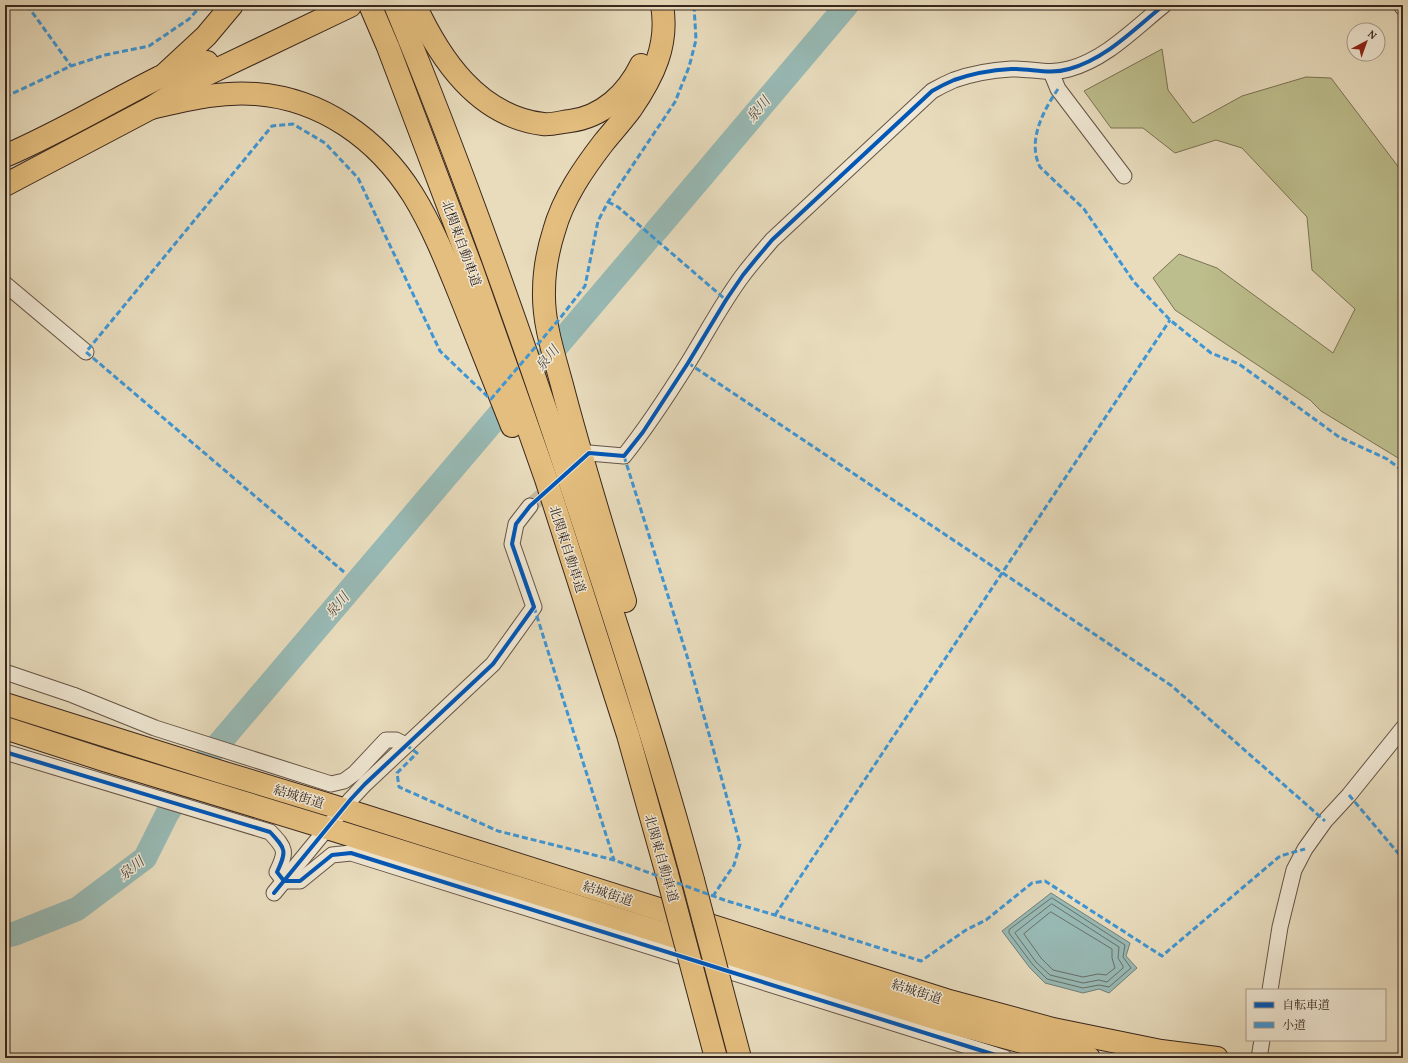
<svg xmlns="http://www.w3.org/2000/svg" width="1408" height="1063" font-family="'Gentium Book Plus','Noto Serif JP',serif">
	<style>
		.green { fill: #bdbe8d; stroke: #7b7256 }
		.water { fill: #98bab5; stroke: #727f79 }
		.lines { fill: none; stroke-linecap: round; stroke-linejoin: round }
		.shore { stroke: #68706a; stroke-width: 1 }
		.river { stroke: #98bab5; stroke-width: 24 }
		.street-tunnel { stroke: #c5b89d; stroke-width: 15; stroke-dasharray: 15 8; stroke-linecap: butt }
		.street-casing { stroke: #655446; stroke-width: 17 }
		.highway-casing { stroke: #39271e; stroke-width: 24 }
		.street { stroke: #f0e8d4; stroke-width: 15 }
		.highway { stroke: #e4be7e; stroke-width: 22 }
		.highway-bridge-casing { stroke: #39271e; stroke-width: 24; stroke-linecap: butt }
		.highway-bridge { stroke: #e4be7e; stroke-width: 22 }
		.quiet { stroke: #3e96d5; stroke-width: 3; stroke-dasharray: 6 3; stroke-linecap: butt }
		.cycleway-casing { stroke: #f0e8d4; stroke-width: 6 }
		.cycleway { stroke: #0057b8; stroke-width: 4 }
		.labels { text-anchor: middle; stroke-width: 3; stroke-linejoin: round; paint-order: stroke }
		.street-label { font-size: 13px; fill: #39271e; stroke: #f0e8d4 }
		.water-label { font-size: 14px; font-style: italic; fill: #514c44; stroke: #f0e8d4 }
	</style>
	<rect width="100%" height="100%" fill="#e8dcbd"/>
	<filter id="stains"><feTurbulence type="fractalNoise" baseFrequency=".005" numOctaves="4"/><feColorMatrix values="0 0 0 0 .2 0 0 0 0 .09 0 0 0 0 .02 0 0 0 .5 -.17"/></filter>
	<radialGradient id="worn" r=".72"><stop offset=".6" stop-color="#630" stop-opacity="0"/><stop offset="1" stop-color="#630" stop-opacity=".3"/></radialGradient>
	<path class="green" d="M1162,49L1168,90L1193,123L1242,96L1306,77L1331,78L1403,173V461L1321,411L1310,400L1175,310L1153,278L1179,254L1217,268L1333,353L1355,309L1312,270L1307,217L1242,148L1216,140L1175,153L1143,128H1111L1084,91Z"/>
	<path class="water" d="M1051,893L1130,943L1126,956L1137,968L1109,993L1099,989L1083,993L1045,983L1030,968L1002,931Z"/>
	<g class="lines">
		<g class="shore">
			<path d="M1052,898L1125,945L1123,957L1131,968L1109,987L1099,985L1083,988L1047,979L1033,965L1009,933V930Z"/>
			<path d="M1052,904L1119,947L1118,958L1123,966V968L1107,982L1099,980L1083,983L1050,975L1036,962L1015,933Z"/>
			<path d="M1051,912L1112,949V958L1115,968L1106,975L1098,974L1083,977L1053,970L1041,958L1024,934Z"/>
		</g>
		<g class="river">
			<path d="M655,232L847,5"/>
			<path d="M5,936L14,934L77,909L145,858L167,814L194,773L649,238"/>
		</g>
		<path class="street-tunnel" d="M530,506L555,484"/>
		<g class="street-casing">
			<g id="street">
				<path d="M1401,5L1403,8"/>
				<path d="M1051,72L1058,89L1124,176"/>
				<path d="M5,284L86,352"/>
				<path d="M589,453L624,456C647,427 668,395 688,363C706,334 722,303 743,275C752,263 762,252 772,240L932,91C939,87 947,83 954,80C971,74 993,70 1011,69C1030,68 1049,75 1069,69C1106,59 1134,29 1164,5"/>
				<path d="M5,672L73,695L155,728L331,784L344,781L355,773L386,740H396L406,745"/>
				<path d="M5,752L270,832C286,849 287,851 277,872L284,881H300L332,855L351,853L1005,1058"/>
				<path d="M274,893L351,799L365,784L493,664L534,607L512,544L516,524L530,506"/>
				<path d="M1270,990L1280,927L1294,870L1305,849L1325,821L1349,795L1403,728"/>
				<path d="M1259,1058L1262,1040"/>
			</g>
		</g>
		<g class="highway-casing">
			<g id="highway">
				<path d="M370,5L388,47L472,269L546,479L628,735L667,874"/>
				<path d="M395,5C458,156 513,311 565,467C610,604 655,740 693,880"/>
				<path d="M415,5C440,59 478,116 543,124C551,125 561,122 570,121C602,117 627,94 641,65"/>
				<path d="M165,74L206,36L232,5"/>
				<path d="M151,108C186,100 220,91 256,94C322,99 378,139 413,195C434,229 449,268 464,305C480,345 496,386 512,426"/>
				<path d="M5,156C59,133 108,103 160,77C175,70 192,69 207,62"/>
				<path d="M5,185L151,108L193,81L350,6"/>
				<path d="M625,601C603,529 581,458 562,385C554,355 543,323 544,291C544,271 548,250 554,231C563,198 584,168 604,142C613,131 622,121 631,109C653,77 669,45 662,5"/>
				<path d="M5,704L221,772L343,809L946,1000L1053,1029L1161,1051L1217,1058"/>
				<path d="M5,728L104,760L327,828L941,1020L1048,1049L1089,1058"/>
			</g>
		</g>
		<use href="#street" class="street"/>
		<use href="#highway" class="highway"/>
		<g class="highway-bridge-casing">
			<g id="highway-bridge">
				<path d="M667,874L716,1058"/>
				<path d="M693,880L740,1058"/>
			</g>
		</g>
		<use href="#highway-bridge" class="highway-bridge"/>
		<g class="quiet">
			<path d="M27,5L71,66"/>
			<path d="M1058,89C1043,111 1027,141 1040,167L1084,209L1134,282L1170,320L1211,353L1239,364L1339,437L1387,459L1403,471"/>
			<path d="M5,97L71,66L105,55L149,46L189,19L202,5"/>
			<path d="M608,202L618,207L726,300"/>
			<path d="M688,363L1172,686L1325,821"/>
			<path d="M624,456L687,656L740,844L734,865L713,896"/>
			<path d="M344,572L86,352L272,126L293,124L325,143L358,178L440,351L487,396L491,399L561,317L585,286L598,221L608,202L675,102L689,67L696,40L694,5"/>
			<path d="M534,607L614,860"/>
			<path d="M406,745L417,753L397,773L399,787L498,831L614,860L727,901L775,915L921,961L966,930L986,920L1032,883L1045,881L1162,956L1280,856L1305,849"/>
			<path d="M1349,795L1403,859"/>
			<path d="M775,915L1170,320"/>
		</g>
		<g class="cycleway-casing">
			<g id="cycleway">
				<path d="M5,752L270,832C286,849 287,851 277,872L284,881H300L332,855L351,853L1005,1058"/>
				<path d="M274,893L351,799L365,784L493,664L534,607L512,544L516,524L530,506L589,453L624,456L643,432L688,363L726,300L743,275L756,259L772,240L932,91C939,87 947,83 954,80C971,74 993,70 1011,69C1030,68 1049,75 1069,69C1106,59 1134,29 1164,5"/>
			</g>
		</g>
		<use href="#cycleway" class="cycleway"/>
	</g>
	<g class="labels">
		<g class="street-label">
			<text transform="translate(462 243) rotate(70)" y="5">北関東自動車道</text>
			<text transform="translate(568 549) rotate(72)" y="5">北関東自動車道</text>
			<text transform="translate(299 796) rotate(17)" y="5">結城街道</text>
			<text transform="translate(662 858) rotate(74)" y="5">北関東自動車道</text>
			<text transform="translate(608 893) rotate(18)" y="5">結城街道</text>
			<text transform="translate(917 991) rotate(18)" y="5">結城街道</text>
		</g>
		<g class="water-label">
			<text transform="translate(758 109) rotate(-50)" y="5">泉川</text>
			<text transform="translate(547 358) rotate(-50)" y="5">泉川</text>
			<text transform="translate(337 605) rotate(-50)" y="5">泉川</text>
			<text transform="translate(131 868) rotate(-39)" y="5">泉川</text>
		</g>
	</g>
	<rect width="1408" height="1063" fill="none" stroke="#e8dcbd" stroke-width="20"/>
	<rect x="6" y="6" width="1396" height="1051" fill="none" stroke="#39271e" stroke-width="2"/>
	<rect x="10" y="10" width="1388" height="1043" fill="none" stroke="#39271e"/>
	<rect x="1246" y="989" width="140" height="52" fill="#f0e8d4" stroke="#a79b8b"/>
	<rect x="1254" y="1002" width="20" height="6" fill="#0057b8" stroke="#a79b8b"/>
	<text x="1282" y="1009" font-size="12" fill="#39271e">自転車道</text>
	<rect x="1254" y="1022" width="20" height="6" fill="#3e96d5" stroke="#a79b8b"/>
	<text x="1282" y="1029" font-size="12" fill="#39271e">小道</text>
	<g transform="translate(1366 42) rotate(41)"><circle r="19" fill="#f0e8d4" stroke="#a79b8b"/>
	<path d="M0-3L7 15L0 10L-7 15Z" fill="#8f2418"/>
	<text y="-6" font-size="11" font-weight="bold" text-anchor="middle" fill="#39271e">N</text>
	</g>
	<rect width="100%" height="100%" filter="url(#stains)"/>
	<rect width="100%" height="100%" fill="url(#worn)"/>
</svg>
